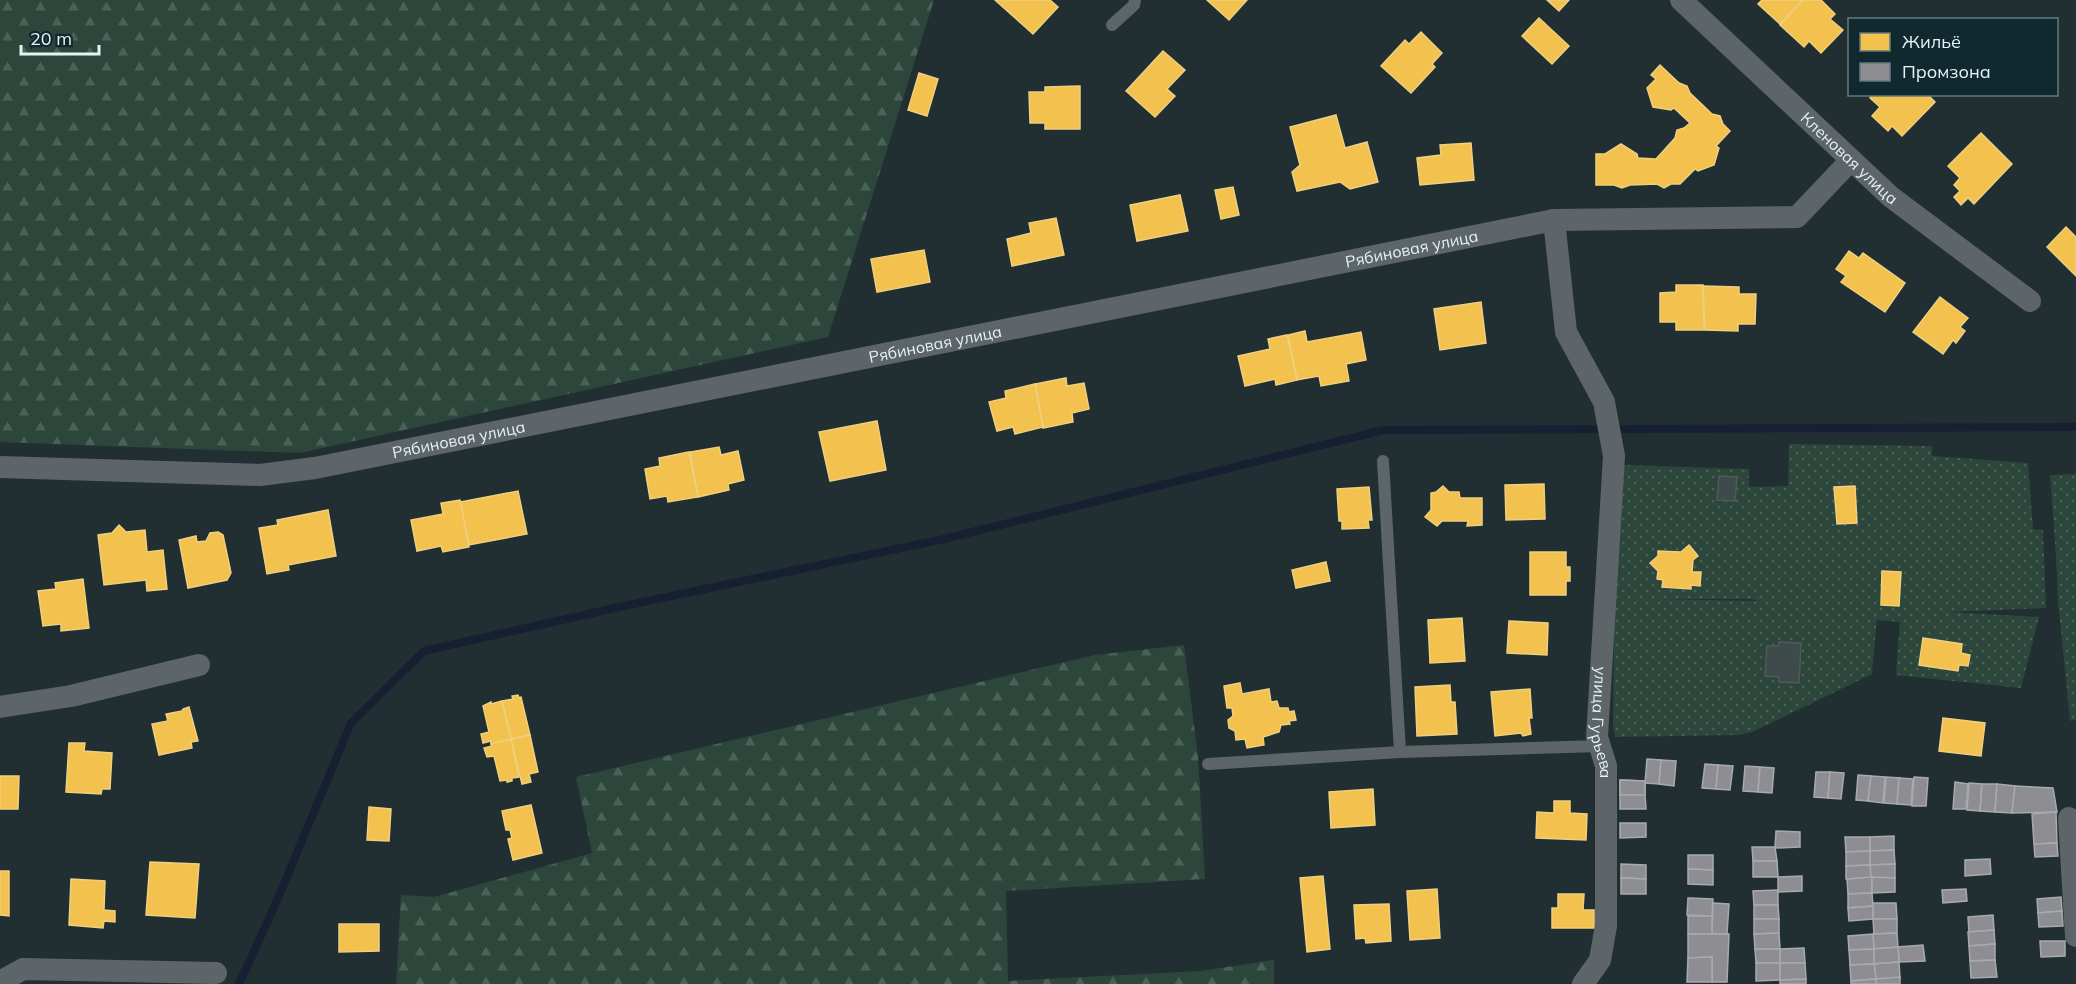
<svg xmlns="http://www.w3.org/2000/svg" width="2076" height="984" font-family="Mulish,sans-serif">
	<style>
		.grass { fill: url(#grass-dots); fill-rule: evenodd }
		.forest { fill: url(#forest-firs) }
		.homes { fill: #f2c14e; stroke: #eed080; stroke-width: 1.5 }
		.industry { fill: #8d8d92; stroke: #a7abb0; stroke-width: 1.5 }
		.lines { fill: none; stroke-linecap: round; stroke-linejoin: round }
		.stream { stroke: #171f32; stroke-width: 8 }
		.building { fill: #3f4b4b; stroke: #4f5a5b; stroke-width: 1.5 }
		.lane { stroke: #5e6568; stroke-width: 12 }
		.street { stroke: #5e6568; stroke-width: 22 }
		.labels { text-anchor: middle; stroke-width: 6; stroke-linejoin: round; paint-order: stroke }
		.street-label { font-size: 16px; fill: #e3f2f6; stroke: #10292e }
	</style>
	<defs>
		<pattern id="grass-dots" width="8" height="8" patternUnits="userSpaceOnUse" patternTransform="scale(1.5)"><rect width="8" height="8" fill="#2c463b"/><path d="M2 2h.1M6 6h.1" fill="none" stroke="#4a6158" stroke-width="1.8" stroke-linecap="round"/></pattern>
		<pattern id="forest-firs" width="22" height="20" patternUnits="userSpaceOnUse" patternTransform="scale(1.5)"><rect width="22" height="20" fill="#2c463b"/><path d="M5 1l3.5 6h-7zM16 11l3.5 6h-7z" fill="#4a6158"/></pattern>
	</defs>
	<rect width="100%" height="100%" fill="#212f32"/>
	<g class="grass">
		<path d="M1789,444L1932,446V456L2028,463L2033,529L2043,530L2046,608L1951,612L2039,617L2021,688L1896,675L1900,622L1877,620L1872,674L1752,732L1738,735L1615,737L1613,725L1614,627L1624,465L1749,469V487L1788,486ZM1659,599H1752L1758,601Z"/>
		<path d="M2076,474V720L2070,721L2058,601L2056,556L2050,475Z"/>
	</g>
	<g class="forest">
		<path d="M0,0H934L828,337L300,453L0,442Z"/>
		<path d="M1184,645L1198,757L1205,879L1006,891L1008,981L1200,971L1274,960V984H396L401,895L434,897L592,853L576,777L1095,655Z"/>
	</g>
	<g class="homes">
		<path d="M995,0H1050L1058,7L1033,34Z"/>
		<path d="M1207,0H1247L1229,20Z"/>
		<path d="M1547,0H1569L1559,11Z"/>
		<path d="M1762,0H1803L1780,24L1758,4Z"/>
		<path d="M1803,0H1821L1835,14L1830,19L1843,30L1821,53L1809,41L1804,47L1780,25Z"/>
		<path d="M1539,18L1569,46L1552,64L1522,36Z"/>
		<path d="M1421,32L1442,53L1432,64L1435,67L1411,93L1381,66L1405,40L1409,44Z"/>
		<path d="M1163,51L1185,70L1167,89L1175,96L1155,117L1126,91Z"/>
		<path d="M1660,65L1679,83L1687,86L1690,93L1712,114L1720,116L1723,124L1730,131L1716,146L1719,148L1714,165L1698,171L1695,169L1680,184H1671L1664,188L1657,184L1630,185L1622,188L1614,185H1596V154H1605L1621,144L1637,154L1638,158L1656,159L1675,138L1677,130L1684,128L1690,123L1674,108L1671,110L1653,107L1647,88L1656,79L1651,75Z"/>
		<path d="M919,73L938,79L927,116L908,110Z"/>
		<path d="M1080,86V129H1045V123H1030L1029,92H1045V87Z"/>
		<path d="M1873,94H1927L1935,102L1902,136L1892,126L1888,131L1872,116L1880,107L1870,98Z"/>
		<path d="M1336,115L1345,148L1367,142L1378,182L1350,189L1340,182L1297,191L1292,172L1300,165L1290,127Z"/>
		<path d="M1981,133L2012,164L1974,204L1968,198L1961,205L1954,197L1960,191L1954,185L1960,178L1948,166Z"/>
		<path d="M1471,143L1474,180L1420,185L1417,158L1441,155L1440,145Z"/>
		<path d="M1233,187L1239,215L1221,219L1215,190Z"/>
		<path d="M1180,195L1188,231L1137,241L1130,205Z"/>
		<path d="M1056,218L1064,255L1012,266L1007,239L1031,233L1029,223Z"/>
		<path d="M2066,227L2076,237V276L2047,247Z"/>
		<path d="M924,250L930,282L877,292L871,259Z"/>
		<path d="M1849,251L1859,258L1863,253L1905,283L1885,312L1841,282L1846,276L1836,269Z"/>
		<path d="M1676,285H1703L1704,330H1676V322H1660V293L1676,292Z"/>
		<path d="M1703,286L1739,287V294H1756L1755,324H1738V331L1705,330Z"/>
		<path d="M1940,297L1968,318L1960,327L1965,331L1956,343L1953,340L1943,354L1913,332Z"/>
		<path d="M1481,302L1486,343L1440,350L1434,309Z"/>
		<path d="M1305,331L1307,342L1361,332L1366,360L1346,364L1349,381L1321,386L1319,376L1297,380L1288,335Z"/>
		<path d="M1287,335L1297,380L1276,385L1275,379L1245,386L1238,356L1270,349L1268,339Z"/>
		<path d="M1066,378L1067,386L1084,383L1089,409L1072,413L1073,422L1043,428L1035,384Z"/>
		<path d="M1035,384L1043,427L1015,434L1013,427L997,431L989,402L1006,398L1005,391Z"/>
		<path d="M877,421L886,470L830,481L819,432Z"/>
		<path d="M719,447L721,455L738,451L744,480L728,484L729,490L698,497L690,452Z"/>
		<path d="M689,452L698,497L668,502L667,496L650,499L645,469L660,466L659,458Z"/>
		<path d="M1544,484L1545,519L1506,520L1505,485Z"/>
		<path d="M1443,486L1449,492H1459L1460,498H1482V525L1467,526L1468,521H1442L1437,526L1425,517L1431,510V493L1436,492Z"/>
		<path d="M1855,486L1857,523L1837,524L1834,487Z"/>
		<path d="M1369,487L1372,520H1368L1369,528L1342,529V521H1339L1337,489Z"/>
		<path d="M518,491L527,534L469,545L460,502Z"/>
		<path d="M460,500L469,547L443,552L441,546L417,551L411,520L443,514L441,503Z"/>
		<path d="M328,510L336,556L288,565L289,570L267,574L259,528L278,525L277,520Z"/>
		<path d="M119,525L126,532L145,530L147,552L163,550L167,589L147,591L146,580L104,585L98,535L112,533Z"/>
		<path d="M218,532L223,535L231,573L227,580L188,588L179,540L196,536L197,542L206,541L210,533Z"/>
		<path d="M1689,545L1698,556L1693,560L1692,572H1701L1700,586L1691,585V589L1662,587L1663,580L1657,579L1658,571L1650,563L1658,556V551L1681,552Z"/>
		<path d="M1530,552H1566V567H1570V581H1566V595H1530Z"/>
		<path d="M1326,562L1330,581L1296,588L1292,570Z"/>
		<path d="M1882,571L1901,572L1899,606L1881,605Z"/>
		<path d="M83,579L89,628L61,631V624L43,626L38,591L56,589L55,583Z"/>
		<path d="M1462,618L1465,661L1430,663L1428,620Z"/>
		<path d="M1509,621L1548,623L1547,655L1507,653Z"/>
		<path d="M1923,638L1962,644L1961,653L1970,655L1968,666L1959,665L1958,671L1919,665Z"/>
		<path d="M1240,683L1242,694L1269,689L1271,702L1277,701L1279,708H1288L1289,712L1294,711L1296,720L1289,721L1290,724L1281,725L1279,732L1263,737L1264,745L1247,748L1245,739L1236,740L1235,731L1229,728L1228,720L1233,716L1232,708H1227L1224,686Z"/>
		<path d="M1450,685L1451,702H1455L1457,734L1417,736L1415,687Z"/>
		<path d="M1530,689L1532,718H1529L1531,734L1523,736L1521,733L1495,736L1491,692Z"/>
		<path d="M518,695L519,698L521,697L530,735L511,739L502,701L513,699L512,696Z"/>
		<path d="M502,701L511,739L491,744V741L483,743L481,734L489,732L483,706L491,702V704Z"/>
		<path d="M189,707L198,741L191,742L192,748L159,755L152,724L168,721L166,714L182,711L183,709Z"/>
		<path d="M1943,718L1985,723L1981,756L1939,751Z"/>
		<path d="M530,735L538,772L529,774L531,782L522,784L511,739Z"/>
		<path d="M511,739L519,777L512,778V781L507,782V780L500,781L494,756L487,757L484,748L492,746L491,744Z"/>
		<path d="M69,743H85L84,751L112,753L110,789H102L101,794L66,792Z"/>
		<path d="M0,776H19L18,809H0Z"/>
		<path d="M1373,789L1375,825L1331,828L1329,792Z"/>
		<path d="M1554,801H1570V813L1587,814L1586,840L1536,838L1537,812L1554,813Z"/>
		<path d="M531,805L542,853L513,860L508,839L512,838L510,830H506L502,811Z"/>
		<path d="M369,807L391,809L389,841L367,840Z"/>
		<path d="M150,862L199,864L195,918L146,915Z"/>
		<path d="M0,871H9V916L0,915Z"/>
		<path d="M1323,876L1330,949L1307,952L1300,878Z"/>
		<path d="M71,879L105,881L104,910L115,911V922L104,921L103,928L69,925Z"/>
		<path d="M1437,889L1440,938L1410,940L1407,891Z"/>
		<path d="M1558,894H1584L1583,910H1594V928H1552V908H1558Z"/>
		<path d="M1389,904L1391,941L1366,943L1365,938L1356,939L1354,905Z"/>
		<path d="M339,924H379V951L339,952Z"/>
	</g>
	<g class="industry">
		<path d="M1647,759L1661,760L1659,784L1645,783Z"/>
		<path d="M1661,760L1676,761L1674,786L1659,784Z"/>
		<path d="M1705,764L1718,765L1716,789L1702,788Z"/>
		<path d="M1718,765L1733,766L1730,790L1716,789Z"/>
		<path d="M1745,766L1760,767L1758,792L1743,791Z"/>
		<path d="M1760,767L1774,768L1772,793L1758,792Z"/>
		<path d="M1816,772H1830L1828,798L1814,797Z"/>
		<path d="M1830,772L1844,773L1841,799L1828,798Z"/>
		<path d="M1858,775L1871,776L1868,801L1856,800Z"/>
		<path d="M1871,776L1885,777L1883,803L1868,801Z"/>
		<path d="M1886,777L1900,778L1898,804L1884,803Z"/>
		<path d="M1914,777L1928,778L1926,806H1912Z"/>
		<path d="M1899,778L1913,779L1911,805L1897,804Z"/>
		<path d="M1620,780L1645,781V795H1620Z"/>
		<path d="M1620,780L1645,781V795H1620Z"/>
		<path d="M1955,782L1968,784L1966,809H1953Z"/>
		<path d="M1969,783L1982,784L1980,811L1967,810Z"/>
		<path d="M1982,784H1997L1995,812L1980,811Z"/>
		<path d="M1997,784L2015,786L2012,813L1995,812Z"/>
		<path d="M2015,786L2053,788L2057,812L2012,813Z"/>
		<path d="M1620,795H1645L1646,809H1620Z"/>
		<path d="M2056,812L2057,843L2034,844L2032,814Z"/>
		<path d="M1620,823H1646V837L1620,838Z"/>
		<path d="M1776,831L1800,832V847L1775,848Z"/>
		<path d="M1894,836V850L1870,851V837Z"/>
		<path d="M1845,837H1870V851L1846,852Z"/>
		<path d="M2057,843L2058,856L2035,857L2034,844Z"/>
		<path d="M1752,847H1775L1777,861H1753Z"/>
		<path d="M1894,850L1895,864L1870,865V851Z"/>
		<path d="M1870,851V865L1846,866V852Z"/>
		<path d="M1688,855H1713V870L1688,869Z"/>
		<path d="M1990,859L1991,874L1965,876V860Z"/>
		<path d="M1753,861H1777L1778,877H1753Z"/>
		<path d="M1621,864L1646,865V879L1621,878Z"/>
		<path d="M1895,864V878L1871,879L1870,865Z"/>
		<path d="M1870,865L1871,879H1846V866Z"/>
		<path d="M1688,869L1713,870V885L1688,884Z"/>
		<path d="M1802,876V891L1778,892V877Z"/>
		<path d="M1872,877V893L1848,894L1847,879Z"/>
		<path d="M1872,877L1895,878V892L1872,893Z"/>
		<path d="M1621,878L1646,879V894H1621Z"/>
		<path d="M1966,889L1967,901L1943,903L1942,890Z"/>
		<path d="M1778,890V905H1754L1753,891Z"/>
		<path d="M1872,893L1873,906L1848,908V894Z"/>
		<path d="M2061,897L2062,911L2038,913L2037,899Z"/>
		<path d="M1688,898L1713,899L1712,916L1687,915Z"/>
		<path d="M1713,903L1729,904L1727,934H1712Z"/>
		<path d="M1873,903H1896L1897,919H1873Z"/>
		<path d="M1754,905H1778L1779,919H1754Z"/>
		<path d="M1873,906V919L1849,921L1848,908Z"/>
		<path d="M2062,911L2063,926L2039,927L2038,913Z"/>
		<path d="M1993,915L1994,930L1969,932L1968,917Z"/>
		<rect x="1688" y="916" width="24" height="18"/>
		<path d="M1754,919H1779V933L1754,934Z"/>
		<path d="M1873,919H1897V933L1874,934Z"/>
		<path d="M1994,930L1995,944L1969,946L1968,932Z"/>
		<path d="M1779,933L1780,949H1755L1754,934Z"/>
		<path d="M1897,933L1898,947L1874,949L1873,934Z"/>
		<path d="M1688,934H1729L1727,982H1712V957L1688,958Z"/>
		<path d="M1873,934L1874,949L1849,950L1848,936Z"/>
		<path d="M2040,941H2065V956L2041,957Z"/>
		<path d="M1995,944V960L1970,961L1969,946Z"/>
		<path d="M1923,945L1925,961L1899,962L1898,947Z"/>
		<path d="M1898,947L1899,962L1874,964V949Z"/>
		<path d="M1804,948L1805,963H1780V949Z"/>
		<path d="M1755,949H1780V963H1756Z"/>
		<path d="M1874,949V964L1850,965L1849,950Z"/>
		<path d="M1712,957V982H1687L1688,958Z"/>
		<path d="M1995,960L1997,977L1971,978L1970,961Z"/>
		<path d="M1899,962L1900,978L1876,979L1874,964Z"/>
		<path d="M1756,963H1780V980L1756,981Z"/>
		<path d="M1780,963H1805L1806,979L1780,980Z"/>
		<path d="M1874,964L1876,979L1851,981L1850,965Z"/>
		<path d="M1900,977V984H1876L1875,979Z"/>
		<path d="M1806,979V984H1780V980Z"/>
		<path d="M1876,979V984H1851V981Z"/>
	</g>
	<g class="lines">
		<path class="stream" d="M239,984L276,903L351,723L424,651L619,607L944,539L1383,430L2076,427"/>
	</g>
	<g class="building">
		<path d="M1719,476L1737,477L1735,501L1717,500Z"/>
		<path d="M1779,642L1801,643L1799,683L1779,682V677L1765,676L1767,646H1778Z"/>
	</g>
	<g class="lines">
		<g class="lane">
			<path d="M1112,25L1134,5L1135,0"/>
			<path d="M1383,461L1400,752"/>
			<path d="M1208,764L1400,752L1600,746"/>
		</g>
		<g class="street">
			<path id="s1" d="M1681,0L1891,197L2030,301"/>
			<path d="M1554,220L1797,217L1851,160"/>
			<path id="s2" d="M0,467L260,475L315,468L1554,220L1566,332L1604,402L1614,456L1597,737L1606,766V926L1600,960L1583,984"/>
			<path d="M0,707L71,696L199,665"/>
			<path d="M2069,818L2076,936"/>
			<path d="M0,982L23,969L216,973"/>
		</g>
	</g>
	<g class="labels">
		<g class="street-label">
			<text dy="6" stroke="none"><textPath href="#s1" startOffset="231">Кленовая улица</textPath></text>
			<text dy="6" stroke="none"><textPath href="#s2" startOffset="1434">Рябиновая улица</textPath></text>
			<text dy="6" stroke="none"><textPath href="#s2" startOffset="948">Рябиновая улица</textPath></text>
			<text dy="6" stroke="none"><textPath href="#s2" startOffset="462">Рябиновая улица</textPath></text>
			<text dy="6" stroke="none"><textPath href="#s2" startOffset="2094">улица Гурьева</textPath></text>
		</g>
	</g>
	<rect x="1848" y="18" width="210" height="78" fill="#10292e" stroke="#64797e" stroke-width="1.5"/>
	<rect x="1860" y="33" width="30" height="18" fill="#f2c14e" stroke="#64797e" stroke-width="1.5"/>
	<text x="1902" y="48" font-size="18" fill="#e3f2f6">Жильё</text>
	<rect x="1860" y="63" width="30" height="18" fill="#8d8d92" stroke="#64797e" stroke-width="1.5"/>
	<text x="1902" y="78" font-size="18" fill="#e3f2f6">Промзона</text>
	<path d="M21 45v9h78v-9" fill="none" stroke="#e3f2f6" stroke-width="3"/>
	<text x="30" y="45" font-size="18" fill="#e3f2f6" stroke="#10292e" stroke-width="4.5" paint-order="stroke">20 m</text>
</svg>
